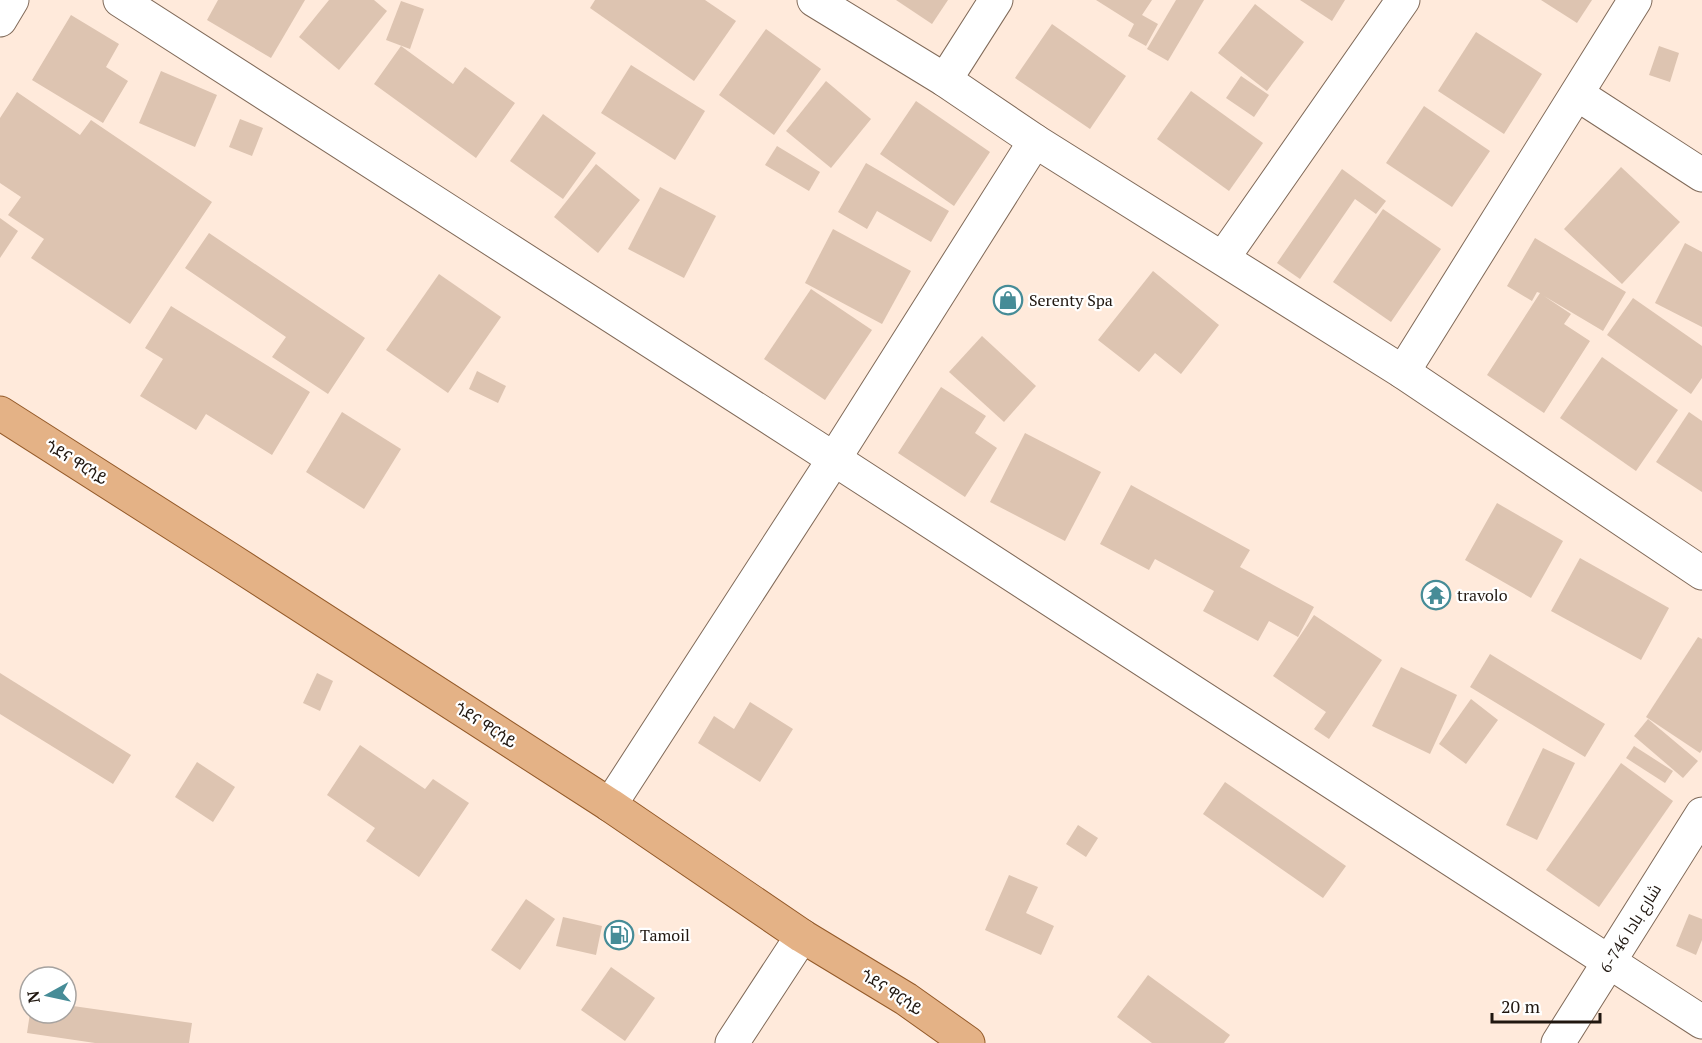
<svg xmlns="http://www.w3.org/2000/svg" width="1702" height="1043" font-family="'PT Serif',Cairo,'Noto Sans Ethiopic',serif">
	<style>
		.building { fill: #ddc4b1 }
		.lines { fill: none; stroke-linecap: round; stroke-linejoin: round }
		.minor-casing { stroke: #806a59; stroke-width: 35 }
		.major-casing { stroke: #945a29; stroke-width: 35 }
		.minor { stroke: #fff; stroke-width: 33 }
		.major { stroke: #e4b286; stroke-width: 33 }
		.labels { text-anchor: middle; stroke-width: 4.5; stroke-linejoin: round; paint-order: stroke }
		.poi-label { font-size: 16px; fill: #201710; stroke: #fff; text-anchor: start }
		.street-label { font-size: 16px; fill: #201710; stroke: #fff }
	</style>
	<rect width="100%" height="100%" fill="#ffeadb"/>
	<g class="building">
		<path d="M218,0H305L271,58L207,20Z"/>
		<path d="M329,0H374L387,11L339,70L299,37Z"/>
		<path d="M595,0H705L736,21L694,81L590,8Z"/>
		<path d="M896,0H948L932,24Z"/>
		<path d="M1096,0H1152L1142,15L1158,24L1146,46L1128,36L1134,24Z"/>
		<path d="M1176,0H1204L1168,61L1147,49Z"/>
		<path d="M1300,0H1345L1332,21Z"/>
		<path d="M1541,0H1592L1577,23Z"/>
		<path d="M401,1L424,9L410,49L386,40Z"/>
		<path d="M1255,4L1304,42L1267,91L1218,53Z"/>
		<path d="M71,15L119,44L106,67L128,81L103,123L32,80Z"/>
		<path d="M1052,24L1126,76L1090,129L1015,78Z"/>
		<path d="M766,29L821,69L774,135L719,95Z"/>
		<path d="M1476,32L1542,74L1504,134L1438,91Z"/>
		<path d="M401,46L453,84L465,67L515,103L476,158L374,84Z"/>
		<path d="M1659,46L1679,53L1670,82L1649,75Z"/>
		<path d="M631,65L705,111L675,160L601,113Z"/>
		<path d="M161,71L217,95L195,147L139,123Z"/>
		<path d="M1241,76L1269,95L1254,117L1226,98Z"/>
		<path d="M826,81L871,119L831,168L786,131Z"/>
		<path d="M1191,91L1263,143L1229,191L1157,139Z"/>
		<path d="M17,92L80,135L91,120L212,202L130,324L31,258L44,239L8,215L21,197L0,183V118Z"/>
		<path d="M916,101L990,152L954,206L880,154Z"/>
		<path d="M1424,106L1490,151L1452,207L1386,163Z"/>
		<path d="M543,114L596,153L563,199L510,161Z"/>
		<path d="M240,119L263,128L252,156L229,147Z"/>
		<path d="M777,146L820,172L809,191L765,165Z"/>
		<path d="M866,163L949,211L931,242L877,211L867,229L838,212Z"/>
		<path d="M596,164L640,200L598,253L554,217Z"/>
		<path d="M1621,167L1680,222L1622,284L1564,229Z"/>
		<path d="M1342,169L1386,201L1376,214L1355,199L1300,279L1277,263Z"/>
		<path d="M660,187L716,216L684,278L628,249Z"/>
		<path d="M1383,209L1441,249L1391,322L1333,282Z"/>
		<path d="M0,218L18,231L0,258Z"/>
		<path d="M833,229L911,271L882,324L805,283Z"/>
		<path d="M209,233L365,338L328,394L272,357L286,337L185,268Z"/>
		<path d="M1535,238L1626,292L1603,331L1544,296L1571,314L1564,324L1590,341L1544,413L1487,375L1540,293L1537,292L1532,301L1507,286Z"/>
		<path d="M1685,243L1702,252V327L1655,303Z"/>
		<path d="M1153,271L1219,325L1181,374L1155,353L1139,372L1098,340Z"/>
		<path d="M439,274L501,317L448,393L386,350Z"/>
		<path d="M811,289L872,330L825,400L764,359Z"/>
		<path d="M1633,298L1702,346V378L1691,394L1607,335Z"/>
		<path d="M171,306L310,392L272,455L206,414L196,430L140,396L163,359L145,348Z"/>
		<path d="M982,336L1036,386L1004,422L949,372Z"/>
		<path d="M1602,357L1678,410L1636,471L1560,418Z"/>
		<path d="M477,371L506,386L498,403L469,389Z"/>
		<path d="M941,387L986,416L975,433L997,448L965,497L898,453Z"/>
		<path d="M342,412L401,449L364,509L306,472Z"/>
		<path d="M1689,412L1702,421V492L1656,462Z"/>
		<path d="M1025,433L1101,472L1065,541L990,502Z"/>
		<path d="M1131,485L1250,550L1240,567L1314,607L1298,637L1269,621L1258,641L1203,611L1214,591L1155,559L1149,570L1100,544Z"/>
		<path d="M1497,503L1563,541L1531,598L1465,560Z"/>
		<path d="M1580,558L1669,608L1641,660L1551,611Z"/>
		<path d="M1314,615L1382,660L1329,739L1314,729L1326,712L1273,676Z"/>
		<path d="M1698,637L1702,639V750L1700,753L1646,717Z"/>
		<path d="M1490,654L1605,724L1585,757L1470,687Z"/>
		<path d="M1401,667L1457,695L1430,754L1372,726Z"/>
		<path d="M0,673L131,755L113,784L0,714Z"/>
		<path d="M317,673L333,681L320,711L303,703Z"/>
		<path d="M1471,699L1498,720L1466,764L1439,744Z"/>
		<path d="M750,702L793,729L760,782L698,743L714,716L734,729Z"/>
		<path d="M1648,719L1698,761L1683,778L1634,736Z"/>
		<path d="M360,745L425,789L433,779L469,803L419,877L366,841L375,828L327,795Z"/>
		<path d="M1634,746L1673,771L1665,783L1626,758Z"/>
		<path d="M1543,748L1575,763L1537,840L1506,825Z"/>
		<path d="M197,762L235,787L213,822L175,797Z"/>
		<path d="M1621,763L1673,801L1599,907L1546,870Z"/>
		<path d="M1225,782L1346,866L1323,898L1203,814Z"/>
		<path d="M1078,825L1098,838L1086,857L1066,844Z"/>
		<path d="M1009,875L1038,887L1026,913L1054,926L1041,955L985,930Z"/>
		<path d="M526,899L555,919L520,970L491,950Z"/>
		<path d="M1689,914L1702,919V940L1696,955L1676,946Z"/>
		<path d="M563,917L602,926L596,955L556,946Z"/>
		<path d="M611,967L655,998L625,1041L581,1010Z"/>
		<path d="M1148,975L1230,1035L1224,1043H1152L1117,1017Z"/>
		<path d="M66,1005L192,1023L189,1043H95L27,1033L30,1013H66Z"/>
	</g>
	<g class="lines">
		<g class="minor-casing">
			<g id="minor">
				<path d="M120,0L834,459L1702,1022"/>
				<path d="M814,0L945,80L1035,141L1403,372L1702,573"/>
				<path d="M0,20L12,0"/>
				<path d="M945,80L996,0"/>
				<path d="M1577,94L1702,175"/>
				<path d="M1223,258L1403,0"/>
				<path d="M1403,372L1635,0"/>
				<path d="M610,805L834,459L1035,141"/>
				<path d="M732,1043L802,936"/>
				<path d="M1558,1043L1702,814"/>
			</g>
		</g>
		<g class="major-casing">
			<path id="major" d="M0,413L229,559L610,805L802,936L906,999L968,1043"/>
		</g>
		<use href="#minor" class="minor"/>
		<use href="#major" class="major"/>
	</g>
	<defs>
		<g id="shop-ring" transform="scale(1.5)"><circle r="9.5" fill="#fff" stroke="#468c97" stroke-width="1.5"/><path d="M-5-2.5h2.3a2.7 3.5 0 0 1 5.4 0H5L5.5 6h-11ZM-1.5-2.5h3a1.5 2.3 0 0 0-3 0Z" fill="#468c97"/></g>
		<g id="temple-ring" transform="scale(1.5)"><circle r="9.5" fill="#fff" stroke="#468c97" stroke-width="1.5"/><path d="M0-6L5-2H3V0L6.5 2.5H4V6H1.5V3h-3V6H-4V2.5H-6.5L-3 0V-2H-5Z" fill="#468c97"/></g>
		<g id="fuel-ring" transform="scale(1.5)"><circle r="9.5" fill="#fff" stroke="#468c97" stroke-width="1.5"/><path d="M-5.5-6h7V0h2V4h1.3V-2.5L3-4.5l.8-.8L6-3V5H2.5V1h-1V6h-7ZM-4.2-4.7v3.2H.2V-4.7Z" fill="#468c97"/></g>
	</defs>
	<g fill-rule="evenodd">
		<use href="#shop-ring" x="1008" y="300"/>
		<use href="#temple-ring" x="1436" y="595"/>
		<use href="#fuel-ring" x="619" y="935"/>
	</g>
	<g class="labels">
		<g class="poi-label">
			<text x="1029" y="306">Serenty Spa</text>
			<text x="1457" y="601">travolo</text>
			<text x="640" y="941">Tamoil</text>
		</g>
		<g class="street-label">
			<text transform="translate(77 462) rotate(32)" y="6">ጎደና ዋርሳይ</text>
			<text transform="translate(486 725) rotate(33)" y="6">ጎደና ዋርሳይ</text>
			<text transform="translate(1630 928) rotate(-58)" y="6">شارع بادا 746-6</text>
			<text transform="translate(892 992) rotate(33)" y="6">ጎደና ዋርሳይ</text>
		</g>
	</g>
	<g transform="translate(48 995) rotate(262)"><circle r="28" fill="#ffffff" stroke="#a6a29f" stroke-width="1.5"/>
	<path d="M0-4.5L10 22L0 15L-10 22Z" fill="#468c97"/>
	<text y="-9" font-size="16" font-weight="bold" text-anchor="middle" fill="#201710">N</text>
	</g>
	<path d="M1492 1013v9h108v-9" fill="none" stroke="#201710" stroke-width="3"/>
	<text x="1501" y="1013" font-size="18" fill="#201710" stroke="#ffffff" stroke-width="4.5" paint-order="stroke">20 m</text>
</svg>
